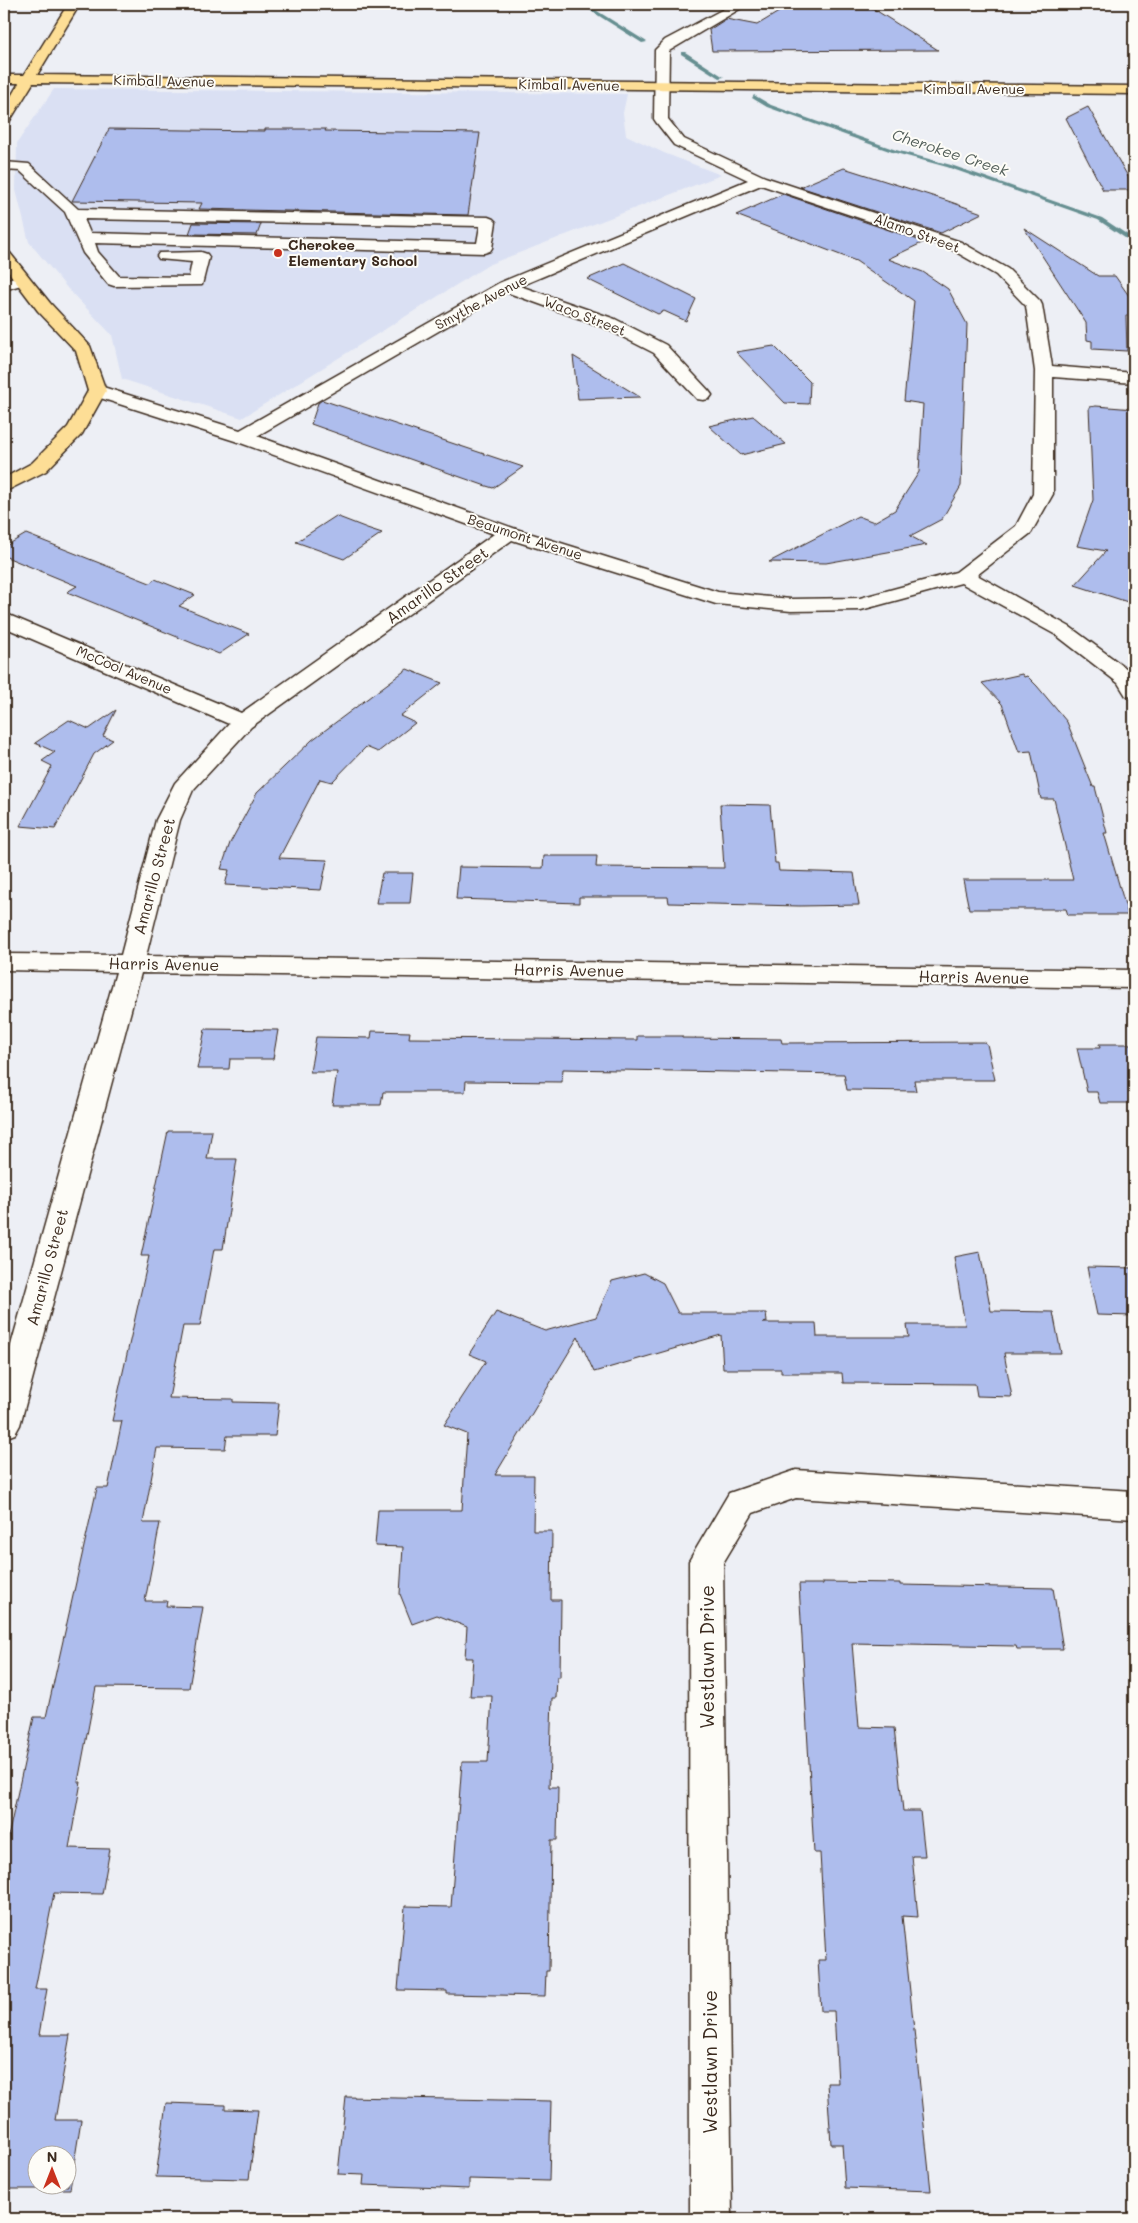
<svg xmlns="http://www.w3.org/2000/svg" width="1138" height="2223" font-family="Mali,sans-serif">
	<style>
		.built { fill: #dae0f3 }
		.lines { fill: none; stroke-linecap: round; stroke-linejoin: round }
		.stream { fill: #668f91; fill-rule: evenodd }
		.building { fill: #aebded; stroke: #3b2a1e; fill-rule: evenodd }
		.minor-casing { stroke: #3b2a1e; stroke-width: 3 }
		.major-casing { stroke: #3b2a1e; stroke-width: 3 }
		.minor { fill: #fdfcf7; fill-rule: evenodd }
		.major { fill: #fdde96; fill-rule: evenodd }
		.poi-dot { fill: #c8321e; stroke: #fdfcf7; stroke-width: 2 }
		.labels { text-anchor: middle; stroke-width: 4; stroke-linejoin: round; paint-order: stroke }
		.far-street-label { font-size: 14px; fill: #3b2a1e; stroke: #fdfcf7 }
		.far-poi-label { font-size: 14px; font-weight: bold; fill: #3b2a1e; stroke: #fdfcf7; text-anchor: start }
		.far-water-label { font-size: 15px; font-style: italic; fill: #515d58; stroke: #fdfcf7 }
		.street-label { font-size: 16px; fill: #3b2a1e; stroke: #fdfcf7 }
		.near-street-label { font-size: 19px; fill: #3b2a1e; stroke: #fdfcf7 }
	</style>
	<rect width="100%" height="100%" fill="#edeff5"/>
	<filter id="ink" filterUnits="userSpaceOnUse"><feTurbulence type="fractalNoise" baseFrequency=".02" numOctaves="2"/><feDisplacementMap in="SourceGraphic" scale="10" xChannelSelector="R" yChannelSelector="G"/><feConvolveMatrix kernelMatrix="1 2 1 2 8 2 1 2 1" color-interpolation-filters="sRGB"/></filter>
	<g filter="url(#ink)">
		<path class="built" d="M54,89L627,94L623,113L626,135L664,153L721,175L490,264L242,418L122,379L112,335L68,289L29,242L16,190L17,143Z"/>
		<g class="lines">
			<g class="stream">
				<path d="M580,4H586L647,42L642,43Z"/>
				<path d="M681,52H685L724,77L719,78L681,54Z"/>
				<path d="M754,95L771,105L896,150L951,165L1102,218L1134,239V244L1098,220L947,167L892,152L767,107L752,98Z"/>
			</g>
		</g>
		<g class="building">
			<path d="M792,4H866L938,50L712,51L709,30L726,19L757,25Z"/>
			<path d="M1088,107L1134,187V190H1103L1066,118Z"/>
			<path d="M109,129L265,131V129H326L325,131L480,133L468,215L199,209L202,203L72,201Z"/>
			<path d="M844,168L948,201L982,213L941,233L800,187Z"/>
			<path d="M783,194L924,242L888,259L923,272L948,289L967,324L961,486L942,519L910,536L927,545L826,563L769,562L858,516L874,522L895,510L919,472L923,404L904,401L914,301L856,261L736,215Z"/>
			<path d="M193,223L261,224L257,235L189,234Z"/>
			<path d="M1024,228L1098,276H1115L1134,303V315L1126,316L1127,351L1092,349V341L1087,340L1086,323Z"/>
			<path d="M624,263L696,299L686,321L664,311L658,314L587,279Z"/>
			<path d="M774,346L810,382L809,404L785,403L736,352Z"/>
			<path d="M573,356L640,397L578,399Z"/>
			<path d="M322,400L401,426L523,467L493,488L483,485L311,424L318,403Z"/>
			<path d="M1096,406L1134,409V604L1075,585L1106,551L1077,546L1093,500L1089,407Z"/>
			<path d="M753,416L786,444L741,455L709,426Z"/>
			<path d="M336,516L367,528L382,533L344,559L296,542Z"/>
			<path d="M26,534L150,583L155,579L195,595L179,606L249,634L219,654L67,592L77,586L4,556V547Z"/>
			<path d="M407,669L442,683L400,716L415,723L378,752L366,747L332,782L320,779L279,858L327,860L321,890L225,885L229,870L221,869L230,843L257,793L312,740Z"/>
			<path d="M1022,674L1024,677L1027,676L1037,686L1067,722L1093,787H1095L1107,833H1104L1128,915H1068L1066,909H969L963,880H1073L1054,799H1041L1031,751L1019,752L1002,704L982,683Z"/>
			<path d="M116,710L103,736L113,740L94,754L55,829L20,826L52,766L42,761L55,752L35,743L69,720L89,729Z"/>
			<path d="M720,804L770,805L775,863H778L779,871L854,873L859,905L800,906L669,903L668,897H579V903L456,899L459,867L543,868L544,856H597L596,867L724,868Z"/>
			<path d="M382,873H413L410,903H376Z"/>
			<path d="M205,1029L278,1030L273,1059H230L229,1069H197Z"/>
			<path d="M372,1031L410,1032L409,1038L637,1040V1036H682V1038L781,1039L782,1043L984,1042L987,1044L995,1080H914L916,1091L847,1090L844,1074L563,1069L562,1082L466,1081L465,1092H383L381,1105H332L337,1072H310L316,1037L371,1038Z"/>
			<path d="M1099,1044H1134V1103H1100L1097,1092H1087L1077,1048H1100Z"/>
			<path d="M168,1131H212L207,1159H237L223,1249H214L200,1326H183L169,1398L233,1399V1402L279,1403L275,1436H227L225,1449L157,1448L143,1523H160L145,1601H167L166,1606L203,1607L189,1688L96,1687L78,1782H81L69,1848L110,1849L102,1894L54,1893L35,1989H47L39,2035H70L55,2120H81L70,2189H4V1856L34,1717H46L97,1488H108L122,1421H112L149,1256H141ZM38,2156H68V2186H38Z"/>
			<path d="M980,1252L991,1311L1053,1312L1061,1353H1004L1012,1397L977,1396L975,1384L843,1383L842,1373H781V1369H723L721,1335L594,1372L578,1337L495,1475H534L533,1531H552L551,1600H561L560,1677H557L556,1698H552L549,1787H558L557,1840H551L549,1971H546L545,1996L447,1994V1991L398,1990L405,1906L451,1907L462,1762H488L492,1696H470L473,1658H465L467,1627L437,1615L412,1624L400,1594L403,1547L375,1546L378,1510H462L467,1434L444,1425L486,1361L469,1354L496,1312L545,1331L596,1317L612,1281L644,1273L663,1283L678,1313H766L767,1322L763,1323H816L817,1337H909L907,1325H965L954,1257Z"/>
			<path d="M1087,1267L1134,1268V1316L1097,1315Z"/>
			<path d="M823,1582L900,1583V1585L1053,1588L1063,1649H1017L1016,1646L852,1643L859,1727L894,1728L903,1811H920L925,1856H912L918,1917L902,1916L931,2191L845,2188L842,2144H831L827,2083H838L834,2011H821L818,1960H826L820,1853H814L799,1584H823Z"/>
			<path d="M346,2097L551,2101L549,2181L469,2179V2189L363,2185L364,2175L338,2174Z"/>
			<path d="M166,2103L225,2105V2109L258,2110L249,2179L156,2177Z"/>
		</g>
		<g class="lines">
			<g class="minor-casing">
				<g id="minor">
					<path d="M733,4H748L669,51L668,119L684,139L765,177L961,242L1008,269L1040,301L1042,305L1052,366L1134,373V383L1053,377V494L1031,533L977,575L1070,627L1134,674V697L1126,696L1118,683L1056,635L961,583L861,610L791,611L716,604L512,540L251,727L193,790L180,820L146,956L1134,970V988L141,973L20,1425L15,1434L4,1438V1370L116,972L4,970V954L121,955L156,820L175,783L229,724L4,627V613L241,713L494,534L235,441L91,395L88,391L91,387L97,386L103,387L240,430L499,283L748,180L674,145L656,122L654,119L655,50L665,40ZM761,185L949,248L996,275L1026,306L1035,371L1033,494L1016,526L956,572L860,598L791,599L718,592L516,529L257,436L506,292L603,327L654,353L697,399L703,400L709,399L712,395L709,391L666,345L615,319L520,286Z"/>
					<path d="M4,162L29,164L78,209L488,217L493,219L496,222L492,248L490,251L484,253L95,243L98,252L119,276L189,277L192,262L159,259L157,256L159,253L201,252L207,254L209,257L202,285L114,286L108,284L83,253L65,212L20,171L4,170ZM84,219L480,226L477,243L90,233Z"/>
					<path d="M22,275L28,277L30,280L28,283L4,290V280Z"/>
					<path d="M796,1470L1134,1491V1519L796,1498L753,1513L723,1563L732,2219H690L689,1561L729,1493Z"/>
				</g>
			</g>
			<g class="major-casing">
				<g id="major">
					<path d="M68,4H80L37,75L1134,86V94L33,83L9,122L4,123V108L19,83H4V75H24Z"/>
					<path d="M4,251L10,253L50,303L90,346L106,391L82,434L46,471L4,492V478L32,463L68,427L88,391L76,351L38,311L4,266Z"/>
				</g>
			</g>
			<use href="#minor" class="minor"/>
			<use href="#major" class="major"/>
		</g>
	</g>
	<circle class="poi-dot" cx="278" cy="253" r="5"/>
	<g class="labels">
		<g class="far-street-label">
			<text transform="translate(164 81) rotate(1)" y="5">Kimball Avenue</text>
			<text transform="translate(569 85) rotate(1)" y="5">Kimball Avenue</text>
			<text x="974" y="94">Kimball Avenue</text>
			<text transform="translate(917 233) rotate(20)" y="5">Alamo Street</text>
			<text transform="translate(481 302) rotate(-28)" y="5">Smythe Avenue</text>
			<text transform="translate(585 316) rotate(21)" y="5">Waco Street</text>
			<text transform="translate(525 537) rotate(18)" y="5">Beaumont Avenue</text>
			<text transform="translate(124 670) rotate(23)" y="5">McCool Avenue</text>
		</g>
		<g class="far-poi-label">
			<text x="288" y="250">Cherokee<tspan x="288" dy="16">Elementary School</tspan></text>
		</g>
		<g class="far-water-label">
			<text transform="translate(950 153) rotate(18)" y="5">Cherokee Creek</text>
		</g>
		<g class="street-label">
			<text transform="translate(437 585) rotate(-35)" y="6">Amarillo Street</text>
			<text transform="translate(154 876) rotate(-75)" y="6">Amarillo Street</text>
			<text transform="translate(164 964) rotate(1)" y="6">Harris Avenue</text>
			<text transform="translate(569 970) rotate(1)" y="6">Harris Avenue</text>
			<text transform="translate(974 977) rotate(1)" y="6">Harris Avenue</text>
			<text transform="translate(47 1267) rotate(-75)" y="6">Amarillo Street</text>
		</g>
		<g class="near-street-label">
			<text transform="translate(707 1657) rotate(-90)" y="7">Westlawn Drive</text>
			<text transform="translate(710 2062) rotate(-90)" y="7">Westlawn Drive</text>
		</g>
	</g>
	<rect width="1138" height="2223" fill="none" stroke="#fdfcf7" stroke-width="20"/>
	<rect x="10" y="10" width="1118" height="2203" fill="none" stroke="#3b2a1e" stroke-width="2" filter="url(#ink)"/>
	<g transform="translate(52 2170)"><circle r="24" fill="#fdfcf7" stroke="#afa8a0"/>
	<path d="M0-4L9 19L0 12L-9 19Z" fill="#c8321e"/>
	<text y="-8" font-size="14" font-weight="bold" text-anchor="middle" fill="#3b2a1e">N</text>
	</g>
</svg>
